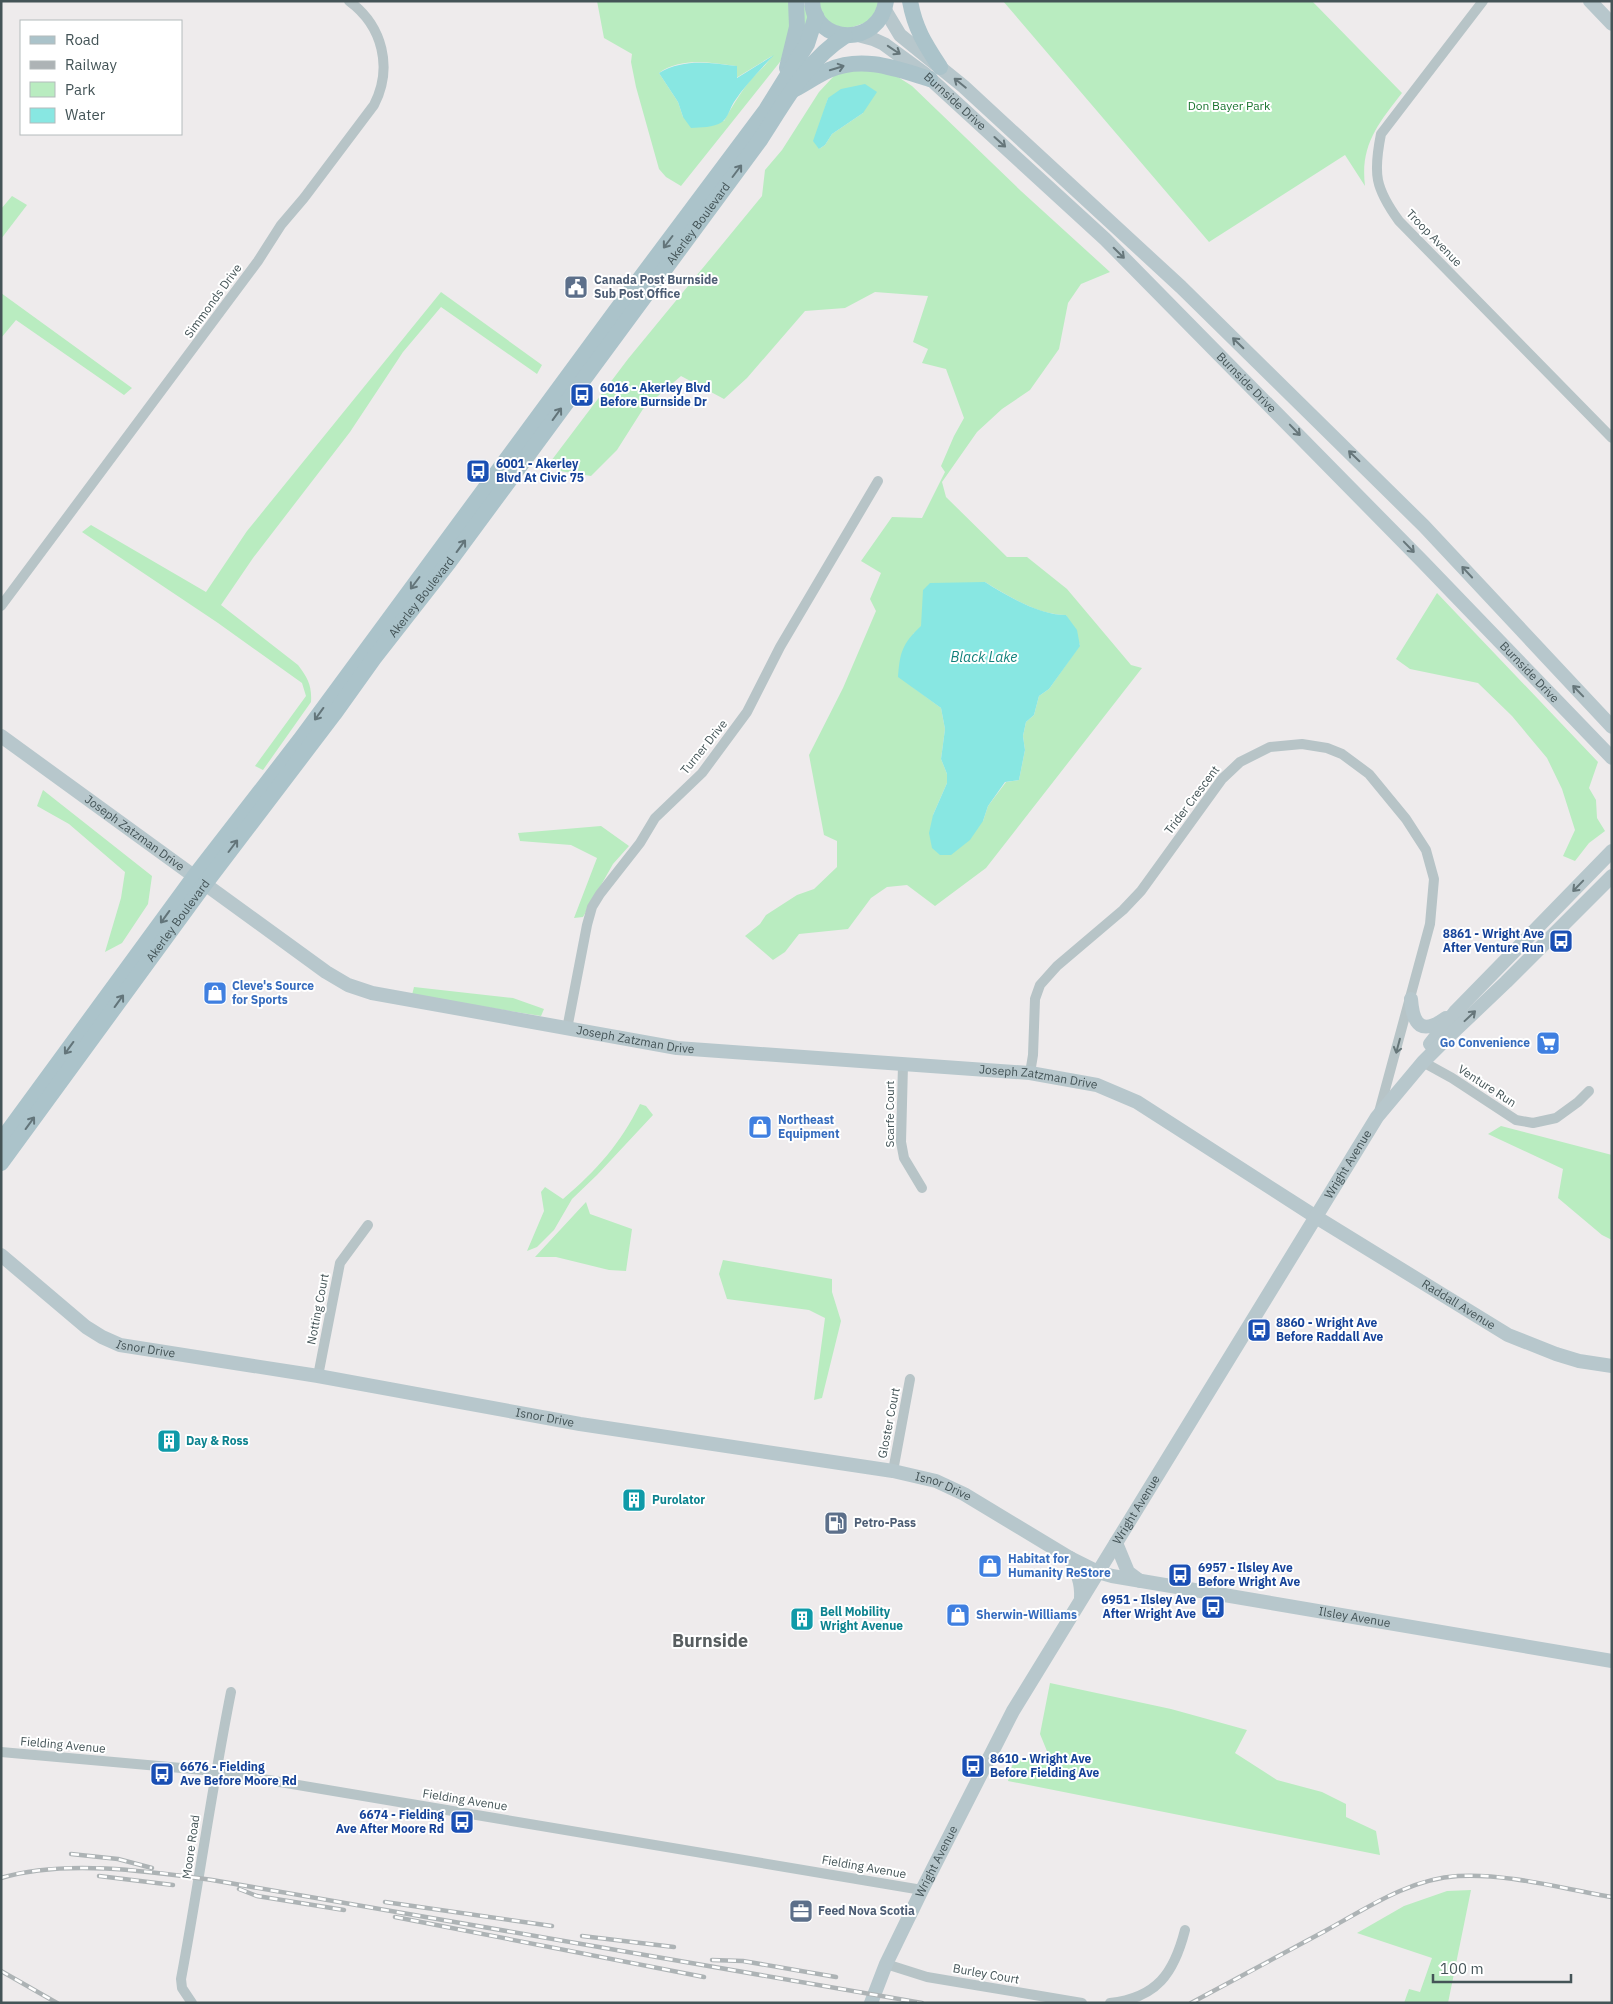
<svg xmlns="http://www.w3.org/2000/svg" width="1613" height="2004" font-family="'IBM Plex Sans',sans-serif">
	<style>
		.green { fill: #b9ecc0; fill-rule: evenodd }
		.water { fill: #88e7e2 }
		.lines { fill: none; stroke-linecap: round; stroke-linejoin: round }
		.street { stroke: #b7c4c7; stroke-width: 10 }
		.secondary { stroke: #b7c7cc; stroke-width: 14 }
		.primary { stroke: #abc3ca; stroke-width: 16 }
		.rail-casing { stroke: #adb3b5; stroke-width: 4.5 }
		.rail { stroke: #fff; stroke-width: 2.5; stroke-dasharray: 8; stroke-linecap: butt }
		.oneway { stroke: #66767a }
		.oneway2 { stroke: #63757a }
		.oneway3 { stroke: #667679 }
		.labels { text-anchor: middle; stroke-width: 4; stroke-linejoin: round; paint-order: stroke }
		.street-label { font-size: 12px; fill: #445457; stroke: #fff }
		.park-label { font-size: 12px; fill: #1a742f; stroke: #fff }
		.service-label { font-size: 12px; font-weight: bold; fill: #4e5e75; stroke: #fff; text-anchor: start }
		.transit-label { font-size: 12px; font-weight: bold; fill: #164399; stroke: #fff; text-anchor: start }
		.shop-label { font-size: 12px; font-weight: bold; fill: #366cbe; stroke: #fff; text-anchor: start }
		.culture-label { font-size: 12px; font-weight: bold; fill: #0d838f; stroke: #fff; text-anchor: start }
		.water-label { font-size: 14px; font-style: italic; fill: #12817b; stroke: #fff }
		.district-label { font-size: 18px; font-weight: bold; fill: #585e60; stroke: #fff }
	</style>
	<rect width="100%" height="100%" fill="#eeebec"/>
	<g class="green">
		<path d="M597,1H801L815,18L681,186L666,177L659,169L636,87L631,62L632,54L604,38ZM772,56C767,65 755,74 748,83C739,95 731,108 724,121L683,117L678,102L659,73C681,57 711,63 736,66V78Z"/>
		<path d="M815,1H879L874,14L867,22L847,29L826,22Z"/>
		<path d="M1003,1H1312L1402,93C1378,124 1360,145 1365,186L1345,155L1209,242Z"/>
		<path d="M873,61L912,86L1021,191L1110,272L1081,284L1068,303L1059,349L1030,390L1002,409L977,432L942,482L946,497L1007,557H1027L1067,589L1131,665L1142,668L986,868L935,906L907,885L887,887L871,898L848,929L799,934L785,952L773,960L745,936L760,924L766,915L797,895L814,889L837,867V841L824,835L809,755L843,688L876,611L870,599L881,573L861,561L892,517L922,518L945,472L941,466L954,436L964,418L946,369L922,363L928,349L913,342L928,296L875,292L845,308L805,311L747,378L724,399L681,376L643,409L617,450L591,476L560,471L548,465L628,359L762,196L765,170L782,150L819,92L846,63ZM828,98L863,113L832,134L825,145L819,149L823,115ZM985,582C1008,596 1038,615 1066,615L1080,645L1049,689L1039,696L1034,715L1026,722L1023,736L1025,750L1019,780L1006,782L988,806L983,821L933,815L947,783V774L941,759L945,729L941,708L914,688L913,634Z"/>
		<path d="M12,196L27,205L1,239V209Z"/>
		<path d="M441,292L542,365L537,374L441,307L403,352L350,432L253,558L221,605L298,665C308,678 312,686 311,702L263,770L255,766L306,696L302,683L218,623L82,532L91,525L206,592L247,531Z"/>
		<path d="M1,293L132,388L124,395L16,320L1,338Z"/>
		<path d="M1437,593L1598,762L1589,788L1596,800L1597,818L1605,831L1589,843L1575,861L1563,856L1575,830L1562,789L1547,758L1512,716L1478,683L1410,669L1396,659Z"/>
		<path d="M43,790L152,876L148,904L122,943L105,952L121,898L125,872L69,824L37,806Z"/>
		<path d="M601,826L629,846L613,864L583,917L574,918L597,858L571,845L520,841L518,833Z"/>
		<path d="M414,987L513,998L544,1009L541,1016L412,995Z"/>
		<path d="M640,1104L646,1106L653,1115L597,1175L572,1199L554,1230L537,1247L527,1251L544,1211L541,1192L545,1187L563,1199C597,1170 620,1144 640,1104Z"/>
		<path d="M1501,1126L1612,1155V1240L1602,1235L1558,1198L1563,1169L1488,1134Z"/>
		<path d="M586,1202L590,1214L632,1229L626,1271L609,1270L556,1257H535Z"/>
		<path d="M723,1260L832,1279V1292L841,1321L822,1398L814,1400L825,1318L809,1310L727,1299L719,1274Z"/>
		<path d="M1050,1683L1171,1709L1247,1730L1235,1753L1277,1780L1322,1792L1346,1804V1817L1376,1831L1380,1855L1008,1781L1014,1759L1049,1756L1040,1734Z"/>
		<path d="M1471,1890L1448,2003H1404L1409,1989L1420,1992L1432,1958L1357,1933L1404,1906L1447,1891Z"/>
	</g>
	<g class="water">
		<path d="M774,55C760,70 745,85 734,102C730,108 728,118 722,122C713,128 701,127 691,128L683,117L678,102L659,73C684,58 710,63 737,66V78Z"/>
		<path d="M865,84L877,92L863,113L832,134L825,145L819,149L813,141L828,98L841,89Z"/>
		<path d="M985,582C1007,596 1040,615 1066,615L1077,630L1080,646L1049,689L1039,696L1034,715L1026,722L1023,736L1025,750L1019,780L1005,782L988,806L983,821L970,840L951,855H940L932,848L929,833L933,815L947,783V774L941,759L945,729L941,708L898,677C900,652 902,644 921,626L923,590L930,583Z"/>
	</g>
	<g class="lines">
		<g class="street">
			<path d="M1483,1L1381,134C1373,174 1375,188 1399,221L1612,438"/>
			<path d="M1,606L258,261L281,225L304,198L374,105C393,68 383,26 349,1"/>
			<path d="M567,1029L587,925L592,907L600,894L640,843L655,818L702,773L747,712L780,647L878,481"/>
			<path d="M1423,1062L1452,1078L1516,1120L1533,1123L1556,1118L1578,1102L1589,1091"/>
			<path d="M903,1065L901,1142L904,1158L922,1188"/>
			<path d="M1030,1073L1033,1055L1035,999L1040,985L1057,966L1123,910L1141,891L1222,779L1240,762L1270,747L1302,744L1327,748L1342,754L1369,774L1406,819L1426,850L1434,879L1430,924L1379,1112"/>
			<path d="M318,1376L340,1263L368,1225"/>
			<path d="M893,1471L910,1379"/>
			<path d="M1,1752L215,1771L922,1890"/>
			<path d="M886,1964L927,1977L1082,2003"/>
			<path d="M192,2003L182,1988L181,1979C199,1883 212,1787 231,1692"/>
			<path d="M1110,2003C1157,1998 1174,1973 1185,1930"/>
		</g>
		<g class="secondary">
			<path d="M1590,1L1612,24"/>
			<path d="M885,10L900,35L963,86L1181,287L1424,526L1612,727"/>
			<path id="s1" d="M858,35L873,39L884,44L925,74L1105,239L1423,562L1612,758"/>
			<path id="s2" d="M1,736L326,972L348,985L372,993L677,1048L1030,1073L1097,1085L1137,1102L1316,1217L1508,1335L1556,1354L1579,1361L1612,1366"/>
			<path d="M1411,999C1413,1026 1422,1035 1446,1018"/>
			<path d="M1430,1044L1455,1012L1612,851"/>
			<path id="s3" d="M1,1255L86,1327L102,1337L120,1345L318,1376L580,1424L893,1471L936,1481L964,1494L1070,1558L1098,1572L1112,1576L1612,1661"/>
			<path d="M1116,1543L1128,1572L1140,1581"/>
			<path d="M1070,1558C1077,1572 1082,1582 1081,1598"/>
			<path id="s4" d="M871,2003L886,1964L922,1890L1013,1711L1377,1117L1423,1062L1446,1039L1506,982L1612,876"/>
		</g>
		<g class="primary">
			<path d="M812,1C814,46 880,47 886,1"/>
			<path d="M910,1C915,29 925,44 940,67"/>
			<path d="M787,68L797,27L796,1"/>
			<path d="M795,89C806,83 818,75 829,70C863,55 897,69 930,79"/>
			<path d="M1,1141L194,877L300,740L615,312L766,110L807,44L816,16"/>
			<path id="s5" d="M1,1163L204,885L334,714L374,658L449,562L760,140C785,102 806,61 845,36"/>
		</g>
		<g class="rail-casing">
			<g id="rail">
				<path d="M71,1854L118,1859L152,1868"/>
				<path d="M99,1876L173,1885"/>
				<path d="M1,1878C64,1859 148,1871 212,1880L922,2003"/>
				<path d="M239,1889L257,1896L344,1910"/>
				<path d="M385,1902L552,1926"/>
				<path d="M395,1917L704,1977"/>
				<path d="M582,1936L674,1947"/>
				<path d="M712,1960L743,1961L836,1977"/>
				<path d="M1,1971L57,2003"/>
				<path d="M1191,2003C1236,1979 1281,1955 1325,1931C1367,1908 1409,1879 1458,1876C1507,1873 1563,1889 1612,1897"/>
			</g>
		</g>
		<use href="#rail" class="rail"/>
	</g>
	<defs><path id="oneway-shaft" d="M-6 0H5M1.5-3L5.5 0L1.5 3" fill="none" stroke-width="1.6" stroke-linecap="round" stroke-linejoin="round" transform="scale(1.25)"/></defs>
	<g class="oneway">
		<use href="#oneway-shaft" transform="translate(894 50) rotate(34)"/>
		<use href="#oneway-shaft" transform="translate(960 83) rotate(-141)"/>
		<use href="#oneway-shaft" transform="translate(1000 142) rotate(42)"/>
		<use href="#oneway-shaft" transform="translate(1119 253) rotate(45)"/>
		<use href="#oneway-shaft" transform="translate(1238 343) rotate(-136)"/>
		<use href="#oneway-shaft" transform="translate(1295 430) rotate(46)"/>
		<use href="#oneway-shaft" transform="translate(1354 456) rotate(-136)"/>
		<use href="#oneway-shaft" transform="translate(1409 547) rotate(46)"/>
		<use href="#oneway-shaft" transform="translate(1467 572) rotate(-133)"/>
		<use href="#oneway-shaft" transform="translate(1578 691) rotate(-134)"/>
		<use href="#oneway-shaft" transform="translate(1578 886) rotate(134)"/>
		<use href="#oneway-shaft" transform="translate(1470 1016) rotate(-43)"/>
	</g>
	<g class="oneway2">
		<use href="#oneway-shaft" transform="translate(837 68) rotate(-17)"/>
		<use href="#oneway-shaft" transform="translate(737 171) rotate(-53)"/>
		<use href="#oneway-shaft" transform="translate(668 242) rotate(127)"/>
		<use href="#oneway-shaft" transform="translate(557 414) rotate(-54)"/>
		<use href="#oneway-shaft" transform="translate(461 546) rotate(-54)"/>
		<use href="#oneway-shaft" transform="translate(415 583) rotate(127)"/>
		<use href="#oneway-shaft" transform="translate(319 714) rotate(126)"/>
		<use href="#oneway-shaft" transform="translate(233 846) rotate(-53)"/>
		<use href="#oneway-shaft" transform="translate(165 917) rotate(126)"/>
		<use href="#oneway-shaft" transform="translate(119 1001) rotate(-54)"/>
		<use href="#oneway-shaft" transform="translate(69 1048) rotate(126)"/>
		<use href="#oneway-shaft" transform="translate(30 1123) rotate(-54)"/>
	</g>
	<use class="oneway3" href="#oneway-shaft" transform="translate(1398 1046) rotate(105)"/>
	<defs>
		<g id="civic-square" transform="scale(1.25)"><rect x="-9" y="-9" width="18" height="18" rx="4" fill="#5c6f8a" stroke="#fff"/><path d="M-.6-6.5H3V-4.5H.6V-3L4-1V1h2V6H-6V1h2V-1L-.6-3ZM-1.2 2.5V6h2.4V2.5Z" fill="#fff"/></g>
		<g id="bus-square" transform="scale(1.25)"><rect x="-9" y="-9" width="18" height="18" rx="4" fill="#1a4fb4" stroke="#fff"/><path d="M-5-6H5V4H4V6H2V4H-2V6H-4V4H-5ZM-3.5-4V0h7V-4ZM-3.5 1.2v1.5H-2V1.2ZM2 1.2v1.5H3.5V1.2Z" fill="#fff"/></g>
		<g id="shop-square" transform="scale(1.25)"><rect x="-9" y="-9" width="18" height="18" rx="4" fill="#3f7fe0" stroke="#fff"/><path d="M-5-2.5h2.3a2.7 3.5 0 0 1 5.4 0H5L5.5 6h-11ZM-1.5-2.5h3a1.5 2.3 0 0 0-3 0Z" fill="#fff"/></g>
		<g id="supermarket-square" transform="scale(1.25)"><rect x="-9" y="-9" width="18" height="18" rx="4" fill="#3f7fe0" stroke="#fff"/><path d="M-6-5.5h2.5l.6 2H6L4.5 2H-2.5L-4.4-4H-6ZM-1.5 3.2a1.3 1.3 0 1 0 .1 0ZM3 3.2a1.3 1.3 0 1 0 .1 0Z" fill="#fff"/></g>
		<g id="building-square" transform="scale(1.25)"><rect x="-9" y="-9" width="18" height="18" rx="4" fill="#0f9aa8" stroke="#fff"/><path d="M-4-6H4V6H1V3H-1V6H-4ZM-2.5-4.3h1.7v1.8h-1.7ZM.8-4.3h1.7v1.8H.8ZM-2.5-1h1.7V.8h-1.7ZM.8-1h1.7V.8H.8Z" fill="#fff"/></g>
		<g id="fuel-square" transform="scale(1.25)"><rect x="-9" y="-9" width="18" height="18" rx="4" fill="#5c6f8a" stroke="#fff"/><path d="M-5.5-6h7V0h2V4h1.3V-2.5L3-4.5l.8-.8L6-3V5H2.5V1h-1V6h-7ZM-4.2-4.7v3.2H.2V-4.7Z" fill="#fff"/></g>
		<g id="office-square" transform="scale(1.25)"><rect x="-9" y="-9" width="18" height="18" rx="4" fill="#5c6f8a" stroke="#fff"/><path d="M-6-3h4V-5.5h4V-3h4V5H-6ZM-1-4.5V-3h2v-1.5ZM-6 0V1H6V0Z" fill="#fff"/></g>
	</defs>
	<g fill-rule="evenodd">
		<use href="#civic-square" x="576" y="287"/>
		<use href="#bus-square" x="582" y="395"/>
		<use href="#bus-square" x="478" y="471"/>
		<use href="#bus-square" x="1561" y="941"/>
		<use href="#shop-square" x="215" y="993"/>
		<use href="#supermarket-square" x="1548" y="1043"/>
		<use href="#shop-square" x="760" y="1127"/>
		<use href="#bus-square" x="1259" y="1330"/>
		<use href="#building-square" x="169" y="1441"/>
		<use href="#building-square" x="634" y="1500"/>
		<use href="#fuel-square" x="836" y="1523"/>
		<use href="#shop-square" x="990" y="1566"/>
		<use href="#bus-square" x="1180" y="1575"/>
		<use href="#bus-square" x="1213" y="1607"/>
		<use href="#shop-square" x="958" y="1615"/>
		<use href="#building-square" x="802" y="1619"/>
		<use href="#bus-square" x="973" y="1766"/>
		<use href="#bus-square" x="162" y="1774"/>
		<use href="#bus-square" x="462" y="1822"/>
		<use href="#office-square" x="801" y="1911"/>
	</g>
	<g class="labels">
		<g class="street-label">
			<text dy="4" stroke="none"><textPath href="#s1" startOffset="119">Burnside Drive</textPath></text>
			<text dy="4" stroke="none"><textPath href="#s5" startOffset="1170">Akerley Boulevard</textPath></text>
			<text transform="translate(1434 238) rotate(46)" y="4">Troop Avenue</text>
			<text transform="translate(213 301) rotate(-54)" y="4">Simmonds Drive</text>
			<text dy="4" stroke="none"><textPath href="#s1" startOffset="524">Burnside Drive</textPath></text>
			<text dy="4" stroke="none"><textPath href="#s5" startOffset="705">Akerley Boulevard</textPath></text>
			<text dy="4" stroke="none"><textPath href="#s1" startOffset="929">Burnside Drive</textPath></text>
			<text transform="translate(704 747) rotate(-51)" y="4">Turner Drive</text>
			<text transform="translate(1192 800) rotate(-53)" y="4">Trider Crescent</text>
			<text dy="4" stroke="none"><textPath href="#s2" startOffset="165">Joseph Zatzman Drive</textPath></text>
			<text dy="4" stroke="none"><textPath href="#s5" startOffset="300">Akerley Boulevard</textPath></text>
			<text dy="4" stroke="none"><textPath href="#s2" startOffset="720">Joseph Zatzman Drive</textPath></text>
			<text dy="4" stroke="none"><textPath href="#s2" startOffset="1125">Joseph Zatzman Drive</textPath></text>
			<text transform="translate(1487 1086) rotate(33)" y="4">Venture Run</text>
			<text transform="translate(890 1114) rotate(-90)" y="4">Scarfe Court</text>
			<text dy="4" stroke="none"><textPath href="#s4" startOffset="966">Wright Avenue</textPath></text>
			<text dy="4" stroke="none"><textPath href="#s2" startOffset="1608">Raddall Avenue</textPath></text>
			<text transform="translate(318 1309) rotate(-79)" y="4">Notting Court</text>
			<text dy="4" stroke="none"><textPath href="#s3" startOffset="176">Isnor Drive</textPath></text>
			<text dy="4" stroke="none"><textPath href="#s3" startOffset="581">Isnor Drive</textPath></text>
			<text transform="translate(889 1423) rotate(-79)" y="4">Gloster Court</text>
			<text dy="4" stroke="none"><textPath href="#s3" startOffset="986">Isnor Drive</textPath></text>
			<text dy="4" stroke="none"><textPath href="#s4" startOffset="561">Wright Avenue</textPath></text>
			<text dy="4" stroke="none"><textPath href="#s3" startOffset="1424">Ilsley Avenue</textPath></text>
			<text transform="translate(63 1745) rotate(5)" y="4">Fielding Avenue</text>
			<text transform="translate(465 1800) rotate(9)" y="4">Fielding Avenue</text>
			<text transform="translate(191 1847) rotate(-82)" y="4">Moore Road</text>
			<text dy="4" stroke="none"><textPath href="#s4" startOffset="156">Wright Avenue</textPath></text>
			<text transform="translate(864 1867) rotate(10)" y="4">Fielding Avenue</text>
			<text transform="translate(986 1974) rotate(10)" y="4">Burley Court</text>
		</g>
		<g class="park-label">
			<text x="1229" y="110">Don Bayer Park</text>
		</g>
		<g class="service-label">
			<text x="594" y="284">Canada Post Burnside<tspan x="594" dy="14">Sub Post Office</tspan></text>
			<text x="854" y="1527">Petro-Pass</text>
			<text x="818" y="1915">Feed Nova Scotia</text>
		</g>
		<g class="transit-label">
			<text x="600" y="392">6016 - Akerley Blvd<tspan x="600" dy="14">Before Burnside Dr</tspan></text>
			<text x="496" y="468">6001 - Akerley<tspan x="496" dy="14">Blvd At Civic 75</tspan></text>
			<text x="1544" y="938" text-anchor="end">8861 - Wright Ave<tspan x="1544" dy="14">After Venture Run</tspan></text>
			<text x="1276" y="1327">8860 - Wright Ave<tspan x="1276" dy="14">Before Raddall Ave</tspan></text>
			<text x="1198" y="1572">6957 - Ilsley Ave<tspan x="1198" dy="14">Before Wright Ave</tspan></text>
			<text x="1196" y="1604" text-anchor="end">6951 - Ilsley Ave<tspan x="1196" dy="14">After Wright Ave</tspan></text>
			<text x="990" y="1763">8610 - Wright Ave<tspan x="990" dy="14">Before Fielding Ave</tspan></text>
			<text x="180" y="1771">6676 - Fielding<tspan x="180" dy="14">Ave Before Moore Rd</tspan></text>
			<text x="444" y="1819" text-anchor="end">6674 - Fielding<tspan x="444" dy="14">Ave After Moore Rd</tspan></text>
		</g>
		<g class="shop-label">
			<text x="232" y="990">Cleve's Source<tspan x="232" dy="14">for Sports</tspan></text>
			<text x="1530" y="1047" text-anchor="end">Go Convenience</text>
			<text x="778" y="1124">Northeast<tspan x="778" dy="14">Equipment</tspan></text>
			<text x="1008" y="1563">Habitat for<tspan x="1008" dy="14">Humanity ReStore</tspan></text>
			<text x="976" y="1619">Sherwin-Williams</text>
		</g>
		<g class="culture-label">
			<text x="186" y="1445">Day &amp; Ross</text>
			<text x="652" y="1504">Purolator</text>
			<text x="820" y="1616">Bell Mobility<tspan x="820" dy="14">Wright Avenue</tspan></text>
		</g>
		<g class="water-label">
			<text x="984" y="662">Black Lake</text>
		</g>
		<g class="district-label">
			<text x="710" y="1647">Burnside</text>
		</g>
	</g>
	<rect width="1613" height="2004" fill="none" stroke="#445457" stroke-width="5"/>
	<rect x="20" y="20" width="162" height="115" fill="#ffffff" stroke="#b4bbbc"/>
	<rect x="30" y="36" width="25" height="8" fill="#abc3ca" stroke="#b4bbbc"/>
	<text x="65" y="45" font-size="15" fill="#445457">Road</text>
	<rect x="30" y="61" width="25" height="8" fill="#adb3b5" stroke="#b4bbbc"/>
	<text x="65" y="70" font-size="15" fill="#445457">Railway</text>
	<rect x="30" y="82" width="25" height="15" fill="#b9ecc0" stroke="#b4bbbc"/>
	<text x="65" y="95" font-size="15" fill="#445457">Park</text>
	<rect x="30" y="108" width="25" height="15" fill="#88e7e2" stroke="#b4bbbc"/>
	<text x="65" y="120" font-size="15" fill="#445457">Water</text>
	<path d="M1433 1974v8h138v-8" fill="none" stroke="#445457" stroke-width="2.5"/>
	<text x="1440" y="1974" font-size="15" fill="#445457" stroke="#ffffff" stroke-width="4" paint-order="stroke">100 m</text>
</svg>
